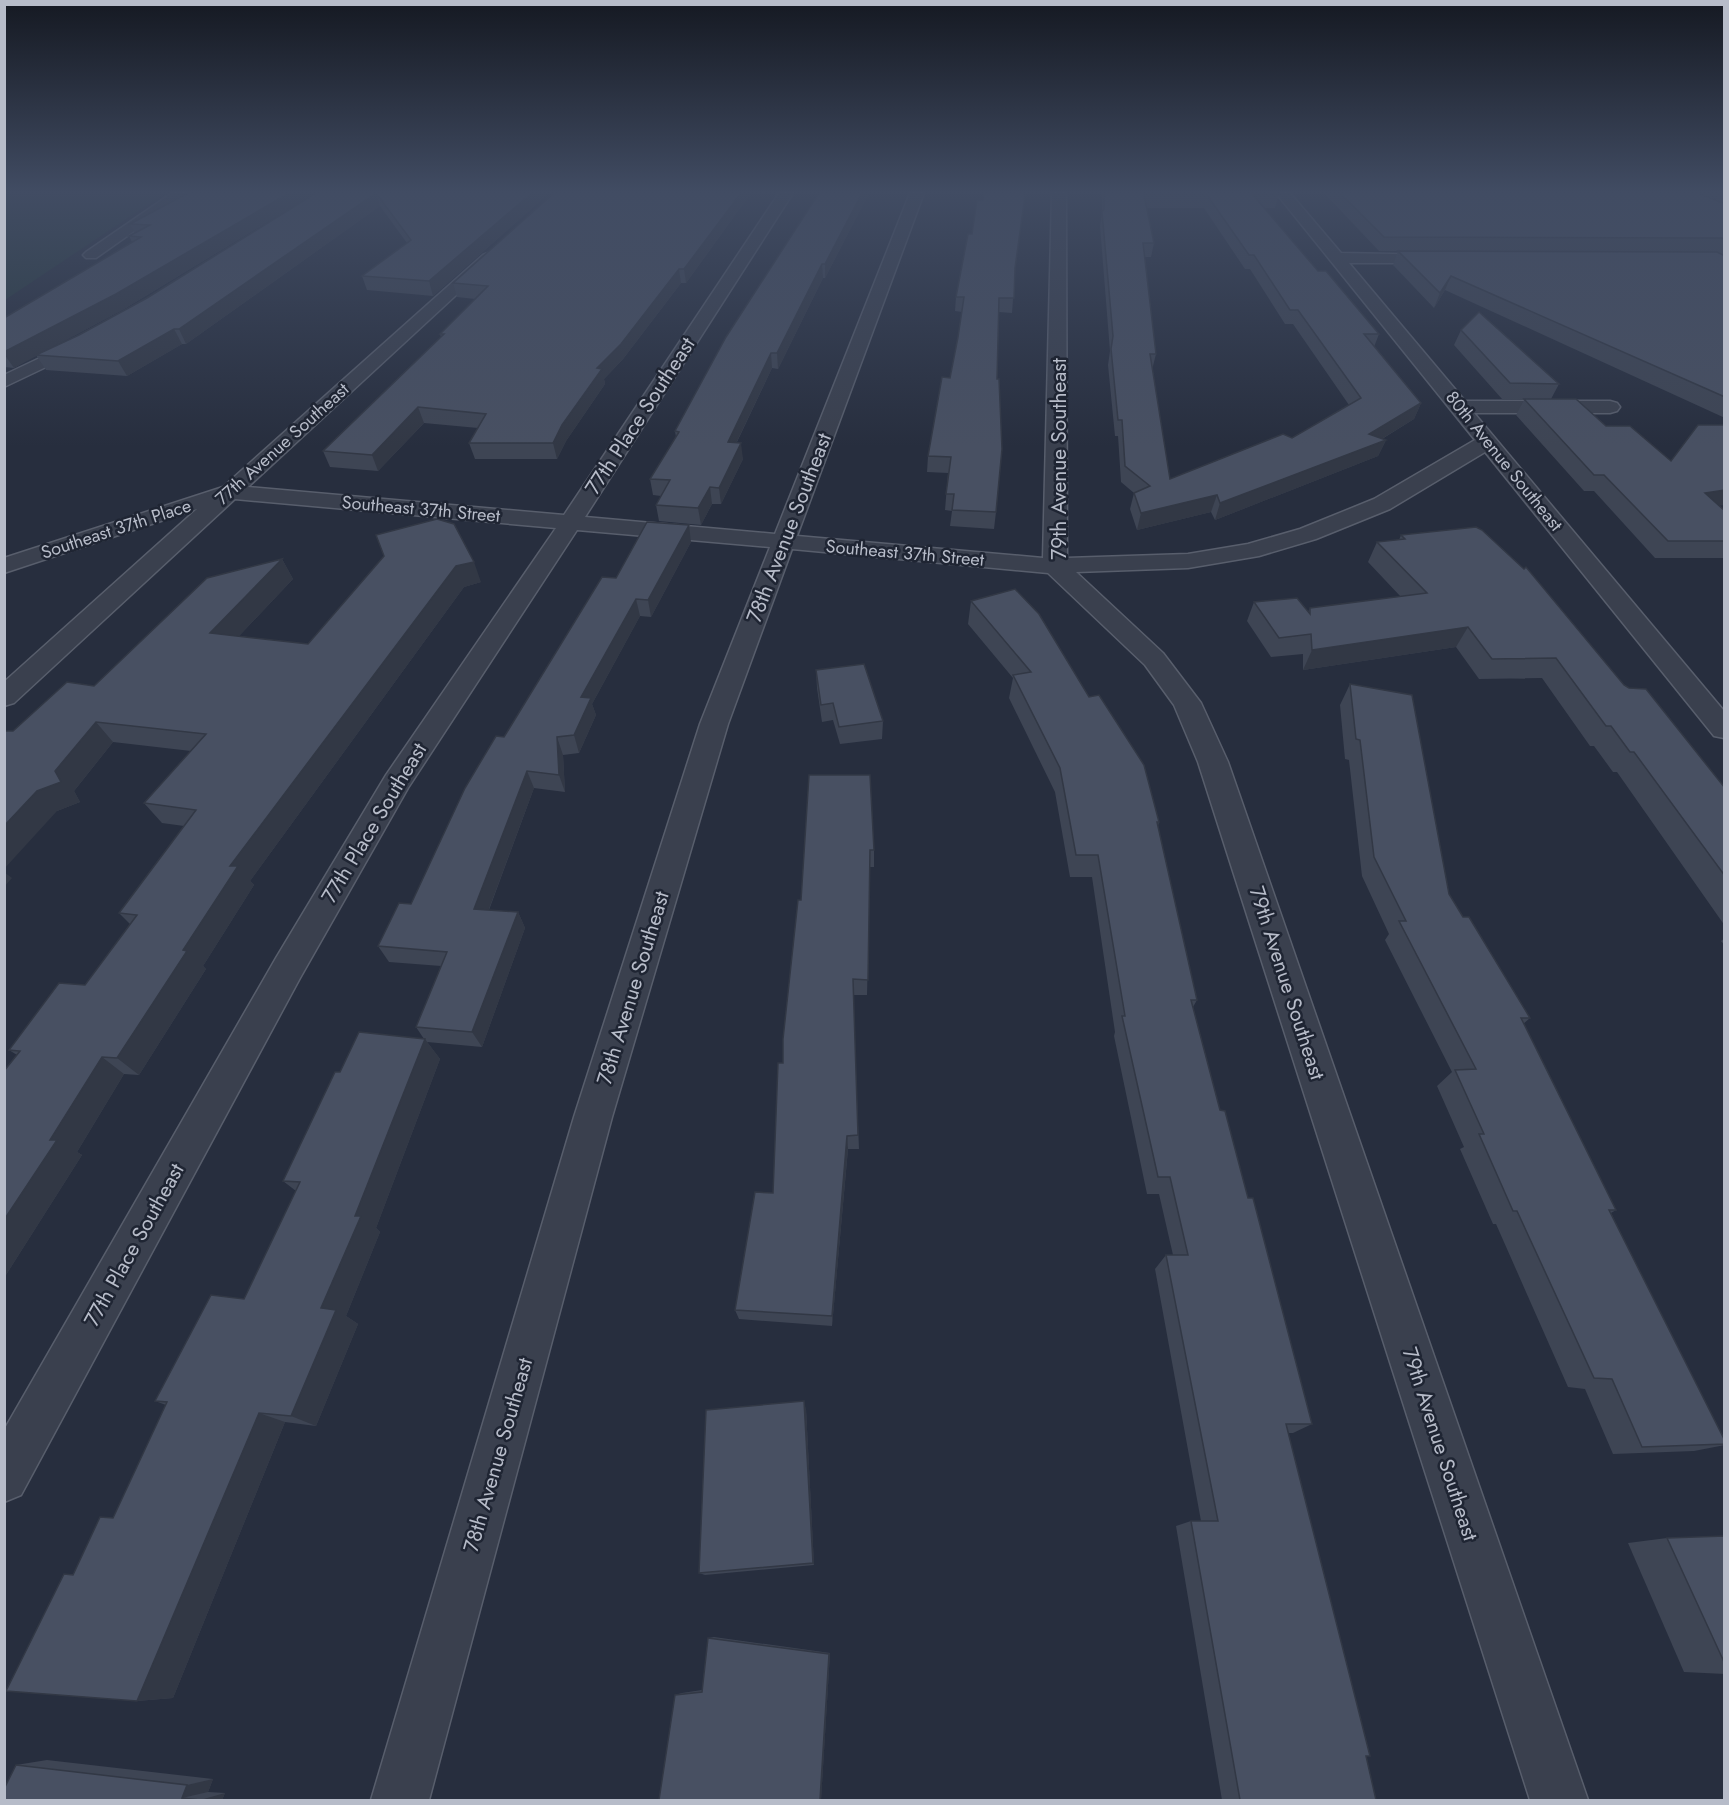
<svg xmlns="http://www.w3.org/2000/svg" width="1729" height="1805" font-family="Jost,sans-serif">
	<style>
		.green { fill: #283a3f }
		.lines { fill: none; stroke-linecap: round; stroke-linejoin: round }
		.minor-casing { stroke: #585e6c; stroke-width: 3 }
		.minor { fill: #3a404e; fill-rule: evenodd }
		.wall { fill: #3e4554; fill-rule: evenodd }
		.shaded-wall { fill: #323845 }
		.building { fill: #485062; stroke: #323845; stroke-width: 1.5; fill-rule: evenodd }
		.labels { text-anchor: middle; stroke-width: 5; stroke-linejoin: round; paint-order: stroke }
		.far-street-label { font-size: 18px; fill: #b7bcc9; stroke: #1f2533 }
		.street-label { font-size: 21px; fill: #b7bcc9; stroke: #1f2533 }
	</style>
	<rect width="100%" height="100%" fill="#272e3e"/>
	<path class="green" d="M5,193H165L5,300Z"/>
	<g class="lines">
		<g class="minor-casing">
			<g id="minor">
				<path d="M172,193H188L96,258H86L83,255L86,252Z"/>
				<path d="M779,193H793L585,517L775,534L910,193H924L797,536L1043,558L1052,193H1066L1067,558L1188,554L1248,544L1300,529L1374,499L1475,440L1276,193H1290L1341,253L1444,255L1447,258L1444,261L1439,263H1349L1465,401H1610L1617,403L1620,407L1617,411L1610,413H1474L1724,711V738L1714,736L1485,452L1390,509L1316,539L1259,556L1188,568L1076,572L1163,653L1201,703L1228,762L1588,1800H1530L1198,762L1174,705L1145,665L1048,573L792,549L728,724L612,1117L429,1800H371L574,1117L700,724L770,547L577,530L408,788L300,978L21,1495L4,1502V1430L276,958L386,775L556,528L235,499L14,703L4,706V682L197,509L4,573V558L223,487L483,255L488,253L496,258L493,261L248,487L564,515Z"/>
				<path d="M82,338L88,339L91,343L88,347L4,387V375Z"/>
			</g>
		</g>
		<use href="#minor" class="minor"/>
	</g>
	<g class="wall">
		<path d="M315,193L124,309L47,350L79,335L147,298L316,193H549L433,296L367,290L362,276L407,243L380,206L186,344H182L127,376L46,370L36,355L14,368L4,367V318L132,242L129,236L135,233L130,224Z"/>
		<path d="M751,193L686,283H681L623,359L604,379L605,384L566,441L557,459H475L469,443L478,428L424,423L378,471L330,467L323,451L441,337L440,334L475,299L457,297L453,283Z"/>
		<path d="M819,193H869L825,278H823L778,369L772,368L737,442L743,459L721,504H712L701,525L659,521L656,505L661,496L653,495L650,479L676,437L675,431Z"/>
		<path d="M1102,193H1279L1275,208H1264L1318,271L1379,334L1374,347L1421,403L1414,419L1382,439L1386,440L1378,456L1215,520L1211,512L1137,530L1130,509L1134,493L1121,482L1118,436H1115L1108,365L1110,351L1100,226L1102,212ZM1147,208H1204L1245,269H1250L1285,324H1293L1349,405L1292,438L1170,479L1152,370L1156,354L1144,257H1151L1154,243Z"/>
		<path d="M1324,193H1725V418L1445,290L1434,308L1393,265L1398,251L1713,252L1379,251Z"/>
		<path d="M1015,272L1012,313L999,312L997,379L996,512L994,529L950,526L952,511L945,510L948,473L927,472L928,456L950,378L958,337L962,312L955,311L956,297Z"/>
		<path d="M1461,330L1559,384L1551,399L1606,426L1671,461L1725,425V505H1719L1725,511V558H1655L1594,491H1584L1516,415L1524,400L1502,399L1454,345Z"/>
		<path d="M1401,535L1624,685L1725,788V926L1617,772H1613L1594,746H1590L1542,678L1479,679L1456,647L1303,670V654L1271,657L1247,621L1254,602L1308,612L1310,608L1401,597L1368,562L1377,542L1399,540Z"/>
		<path d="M691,542L651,617L640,616L592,704L596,715L579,753L563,755L565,792L534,788L489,910L518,912L525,928L482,1047L427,1042L440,1059L376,1228L380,1232L346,1316L358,1324L316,1426L285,1422L173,1698L137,1701L64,1574H73L113,1518L166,1405L155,1401L244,1299L296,1191L283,1181L340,1072L424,1039L416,1027L441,966L389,962L378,946L411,904L504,737L616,578Z"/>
		<path d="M384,556L481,582L464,587L250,881L254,885L203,966L206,969L139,1075L124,1074L77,1152L82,1155L4,1278L17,1055L9,1050L85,985L130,924L119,913L184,826L162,823L144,803L191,751L113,742L74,791L80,802L57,811L13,731L94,686L282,559L293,579L239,636L308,644Z"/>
		<path d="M971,601L1159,822L1158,826L1197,1000L1193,1007L1220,1110L1248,1198L1312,1424L1293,1433H1288L1376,1800H1222L1176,1526L1191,1521H1201L1155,1269L1166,1255H1173L1159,1194H1147L1114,1036L1115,1032L1092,877H1070L1055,792L1009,698L1013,678L968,624Z"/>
		<path d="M816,670L883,721L882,739L840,744L833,720L822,722L817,688Z"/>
		<path d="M1350,684L1449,894L1463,917L1530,1018L1523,1024L1616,1210L1611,1213L1725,1445L1694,1451L1613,1454L1585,1389L1568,1387L1496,1224H1493L1460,1149L1464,1147L1437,1086L1452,1072L1385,940L1389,934L1362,876L1349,760L1345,759L1340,705Z"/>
		<path d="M809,775L874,850V867H870L867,995H853L859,1149H848L832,1326L739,1319L735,1310L773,1193L783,1063L801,900Z"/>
		<path d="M1725,938V946L1721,941Z"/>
		<path d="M806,1409L814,1565L705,1575L699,1573Z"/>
		<path d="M1725,1536V1674L1684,1672L1628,1543L1667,1538Z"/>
		<path d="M714,1637L830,1653L821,1800L675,1695L682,1693L702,1690L708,1638Z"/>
		<path d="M47,1760L213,1779L208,1792L225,1793L222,1800H4L16,1765Z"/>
	</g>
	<g class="shaded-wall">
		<path d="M289,193H315L124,309L14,368L4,354V352Z"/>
		<path d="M376,193L380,206L186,344L179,329Z"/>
		<path d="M532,193H549L433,296L429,281Z"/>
		<path d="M741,193H751L686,283L684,269Z"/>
		<path d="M862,193H869L825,278V264Z"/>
		<path d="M822,264L823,278L778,369L777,353Z"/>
		<path d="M679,269L681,283L623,359L604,379L605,384L566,441L557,459L553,443L562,425L597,368Z"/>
		<path d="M1451,276L1445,290L1434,308L1440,293Z"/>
		<path d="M174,329L182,344L127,376L118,361Z"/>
		<path d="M771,353L772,368L729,458L728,442Z"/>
		<path d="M1421,403L1414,419L1370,446L1386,440L1378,456L1215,520L1220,503L1369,434Z"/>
		<path d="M418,407L424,423L378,471L372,455Z"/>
		<path d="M741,443L743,459L721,504L719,488Z"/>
		<path d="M710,487L712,504L701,525L698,508Z"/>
		<path d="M1725,490V505L1693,509L1705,493Z"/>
		<path d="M1217,495L1211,512L1137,530L1141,513Z"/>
		<path d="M689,525L691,542L651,617L648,600Z"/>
		<path d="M282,559L293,579L223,653L210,633Z"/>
		<path d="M474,562L481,582L464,587L250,881L254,885L203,966L206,969L139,1075L117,1058L183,950L230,866L456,566Z"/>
		<path d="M636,599L640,616L592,704L596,715L579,753L574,735L581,697Z"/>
		<path d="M1468,627L1456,647L1303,670L1312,650Z"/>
		<path d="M96,722L113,742L74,791L80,802L57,811L4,869V826L55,771Z"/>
		<path d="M557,737L563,755L565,792L559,775Z"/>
		<path d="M527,771L534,788L483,925L474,909Z"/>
		<path d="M4,872L12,878L4,887Z"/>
		<path d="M518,912L525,928L482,1047L472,1032Z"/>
		<path d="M425,1039L440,1059L376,1228L380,1232L346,1316L358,1324L316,1426L291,1416L321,1308L355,1216Z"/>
		<path d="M102,1057L124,1074L77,1152L82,1155L4,1278V1220L50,1140Z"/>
		<path d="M847,1136L848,1149L832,1326V1316Z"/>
		<path d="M804,1401L806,1409L814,1565L813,1563Z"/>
		<path d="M259,1413L285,1422L173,1698L137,1701Z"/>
		<path d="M830,1653L821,1800H820L829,1654Z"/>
		<path d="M213,1779L208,1792L182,1798L187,1785Z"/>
		<path d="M225,1793L222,1800H199H200Z"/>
	</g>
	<g class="building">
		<path d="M188,193H289L116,294L4,352V318L141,237L129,236L150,225L130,224Z"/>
		<path d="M316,193H532L429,281L362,276L411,240L376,193L179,329H174L118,361L36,355L79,335L147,298Z"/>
		<path d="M554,193H741L684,269H679L621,344L597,368L602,369L562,425L553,443H469L486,414L418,407L372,455L323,451L444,334H440L488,286L453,283Z"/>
		<path d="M819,193H862L825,264H822L777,353H771L728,442L741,443L719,488L710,487L698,508L656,505L670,480L650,479L679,432L675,431L726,337Z"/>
		<path d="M984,193H1025L1024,203L1015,268L1014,298H999L997,379H999L1002,449L996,512L952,510L954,494H946L951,457L928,456L942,377L950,378L958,337L964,297H956L968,234H972L977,200H983Z"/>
		<path d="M1104,193H1279V195H1253L1318,271H1326L1379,334H1364L1421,403L1369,434L1386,440L1220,503L1217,495L1141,513L1134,493L1150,486L1125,466L1122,420H1118L1111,349L1113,336L1102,212L1104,209ZM1144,195H1207L1249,255H1254L1290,310H1298L1361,398L1292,438L1283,434L1170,479L1150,354H1156L1143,243H1154Z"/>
		<path d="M1340,193H1698L1725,204V239L1722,238L1384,237Z"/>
		<path d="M1398,251L1717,252L1725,256V397L1451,276L1440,293Z"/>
		<path d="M1479,312L1559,384L1510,383L1461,330Z"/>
		<path d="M1524,399H1576L1606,426H1630L1671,461L1698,425H1725V490L1705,493L1725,511V541H1668L1604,475H1594Z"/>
		<path d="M437,519L454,524L474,562L456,566L230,866H238L183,950L187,951L117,1058L102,1057L50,1140H57L4,1220V1071L20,1051L9,1050L59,983L85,985L137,915L119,913L196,810L144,803L206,734L96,722L55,771L61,782L37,791L4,826V731H13L67,682L94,686L207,578L282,559L210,633L308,644L384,556L376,535Z"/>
		<path d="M647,522L689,525L648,600L636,599L581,697L591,698L574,735L557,737L559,775L527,771L474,909L518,912L472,1032L416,1027L447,952L378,946L399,903L411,904L465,788L496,736L504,737L602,577L616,578Z"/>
		<path d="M1476,527L1482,530L1524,569L1526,567L1624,685L1629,688L1646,689L1725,788V876L1634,752H1630L1611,726H1606L1556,658L1492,659L1468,627L1312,650L1311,634L1279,638L1254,602L1297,598L1310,614V608L1427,593L1377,542L1405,539L1401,535Z"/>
		<path d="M1015,589L1039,614L1089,697L1099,695L1144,765L1159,822H1157L1197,1000H1191L1220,1110L1225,1111L1248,1198H1253L1312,1424H1286L1370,1756H1366L1376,1800H1240L1191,1521H1218L1166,1255H1188L1170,1177H1158L1122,1016H1125L1098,855H1076L1060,768L1013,675L1031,672L971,601Z"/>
		<path d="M864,664L883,721L839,727L833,703L821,705L816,670Z"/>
		<path d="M1350,684L1412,695L1449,894L1463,917H1469L1530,1018H1521L1616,1210H1609L1725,1441V1444L1642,1447L1612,1379L1594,1378L1517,1211H1513L1479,1134H1484L1455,1070L1476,1069L1399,921H1406L1374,857L1360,740L1356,739Z"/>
		<path d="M809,775H870L874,850H870L868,980L853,979L858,1135L847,1136L832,1316L735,1310L755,1192L773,1193L778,1063H783V1039L798,900H801Z"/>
		<path d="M359,1032L425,1039L355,1216H361L321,1308L336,1310L291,1416L259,1413L137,1701L6,1691L64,1574L73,1575L100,1517L113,1518L167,1402L155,1401L211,1295L244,1299L300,1182L283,1181L335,1072H340Z"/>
		<path d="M804,1401L813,1563L699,1573L706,1410Z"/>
		<path d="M1725,1536V1664L1667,1538Z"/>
		<path d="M708,1638L829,1654L820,1800H659L675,1695L702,1692Z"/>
		<path d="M16,1765L187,1785L182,1798L200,1800H4V1789Z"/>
	</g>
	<linearGradient id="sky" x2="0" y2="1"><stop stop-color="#151922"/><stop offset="0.43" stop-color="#414c63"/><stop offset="1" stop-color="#414c63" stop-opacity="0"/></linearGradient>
	<rect width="1729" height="446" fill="url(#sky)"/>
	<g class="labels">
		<g class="far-street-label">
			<text transform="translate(282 444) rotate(-42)" y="6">77th Avenue Southeast</text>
			<text transform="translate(1504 461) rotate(51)" y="6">80th Avenue Southeast</text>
			<text transform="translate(421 509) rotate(5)" y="6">Southeast 37th Street</text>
			<text transform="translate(116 529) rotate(-18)" y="6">Southeast 37th Place</text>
			<text transform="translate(905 553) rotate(5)" y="6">Southeast 37th Street</text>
		</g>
		<g class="street-label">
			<text transform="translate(640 416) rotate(-57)" y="7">77th Place Southeast</text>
			<text transform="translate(1059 459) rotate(-90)" y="7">79th Avenue Southeast</text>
			<text transform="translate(789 528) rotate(-69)" y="7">78th Avenue Southeast</text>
			<text transform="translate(374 823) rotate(-59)" y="7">77th Place Southeast</text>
			<text transform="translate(1287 983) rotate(72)" y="7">79th Avenue Southeast</text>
			<text transform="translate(633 988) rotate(-73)" y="7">78th Avenue Southeast</text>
			<text transform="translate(134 1245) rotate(-61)" y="7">77th Place Southeast</text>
			<text transform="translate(1440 1444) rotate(72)" y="7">79th Avenue Southeast</text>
			<text transform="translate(498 1455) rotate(-74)" y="7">78th Avenue Southeast</text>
		</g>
	</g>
	<rect width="1729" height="1805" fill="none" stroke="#b7bcc9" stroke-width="12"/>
</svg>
